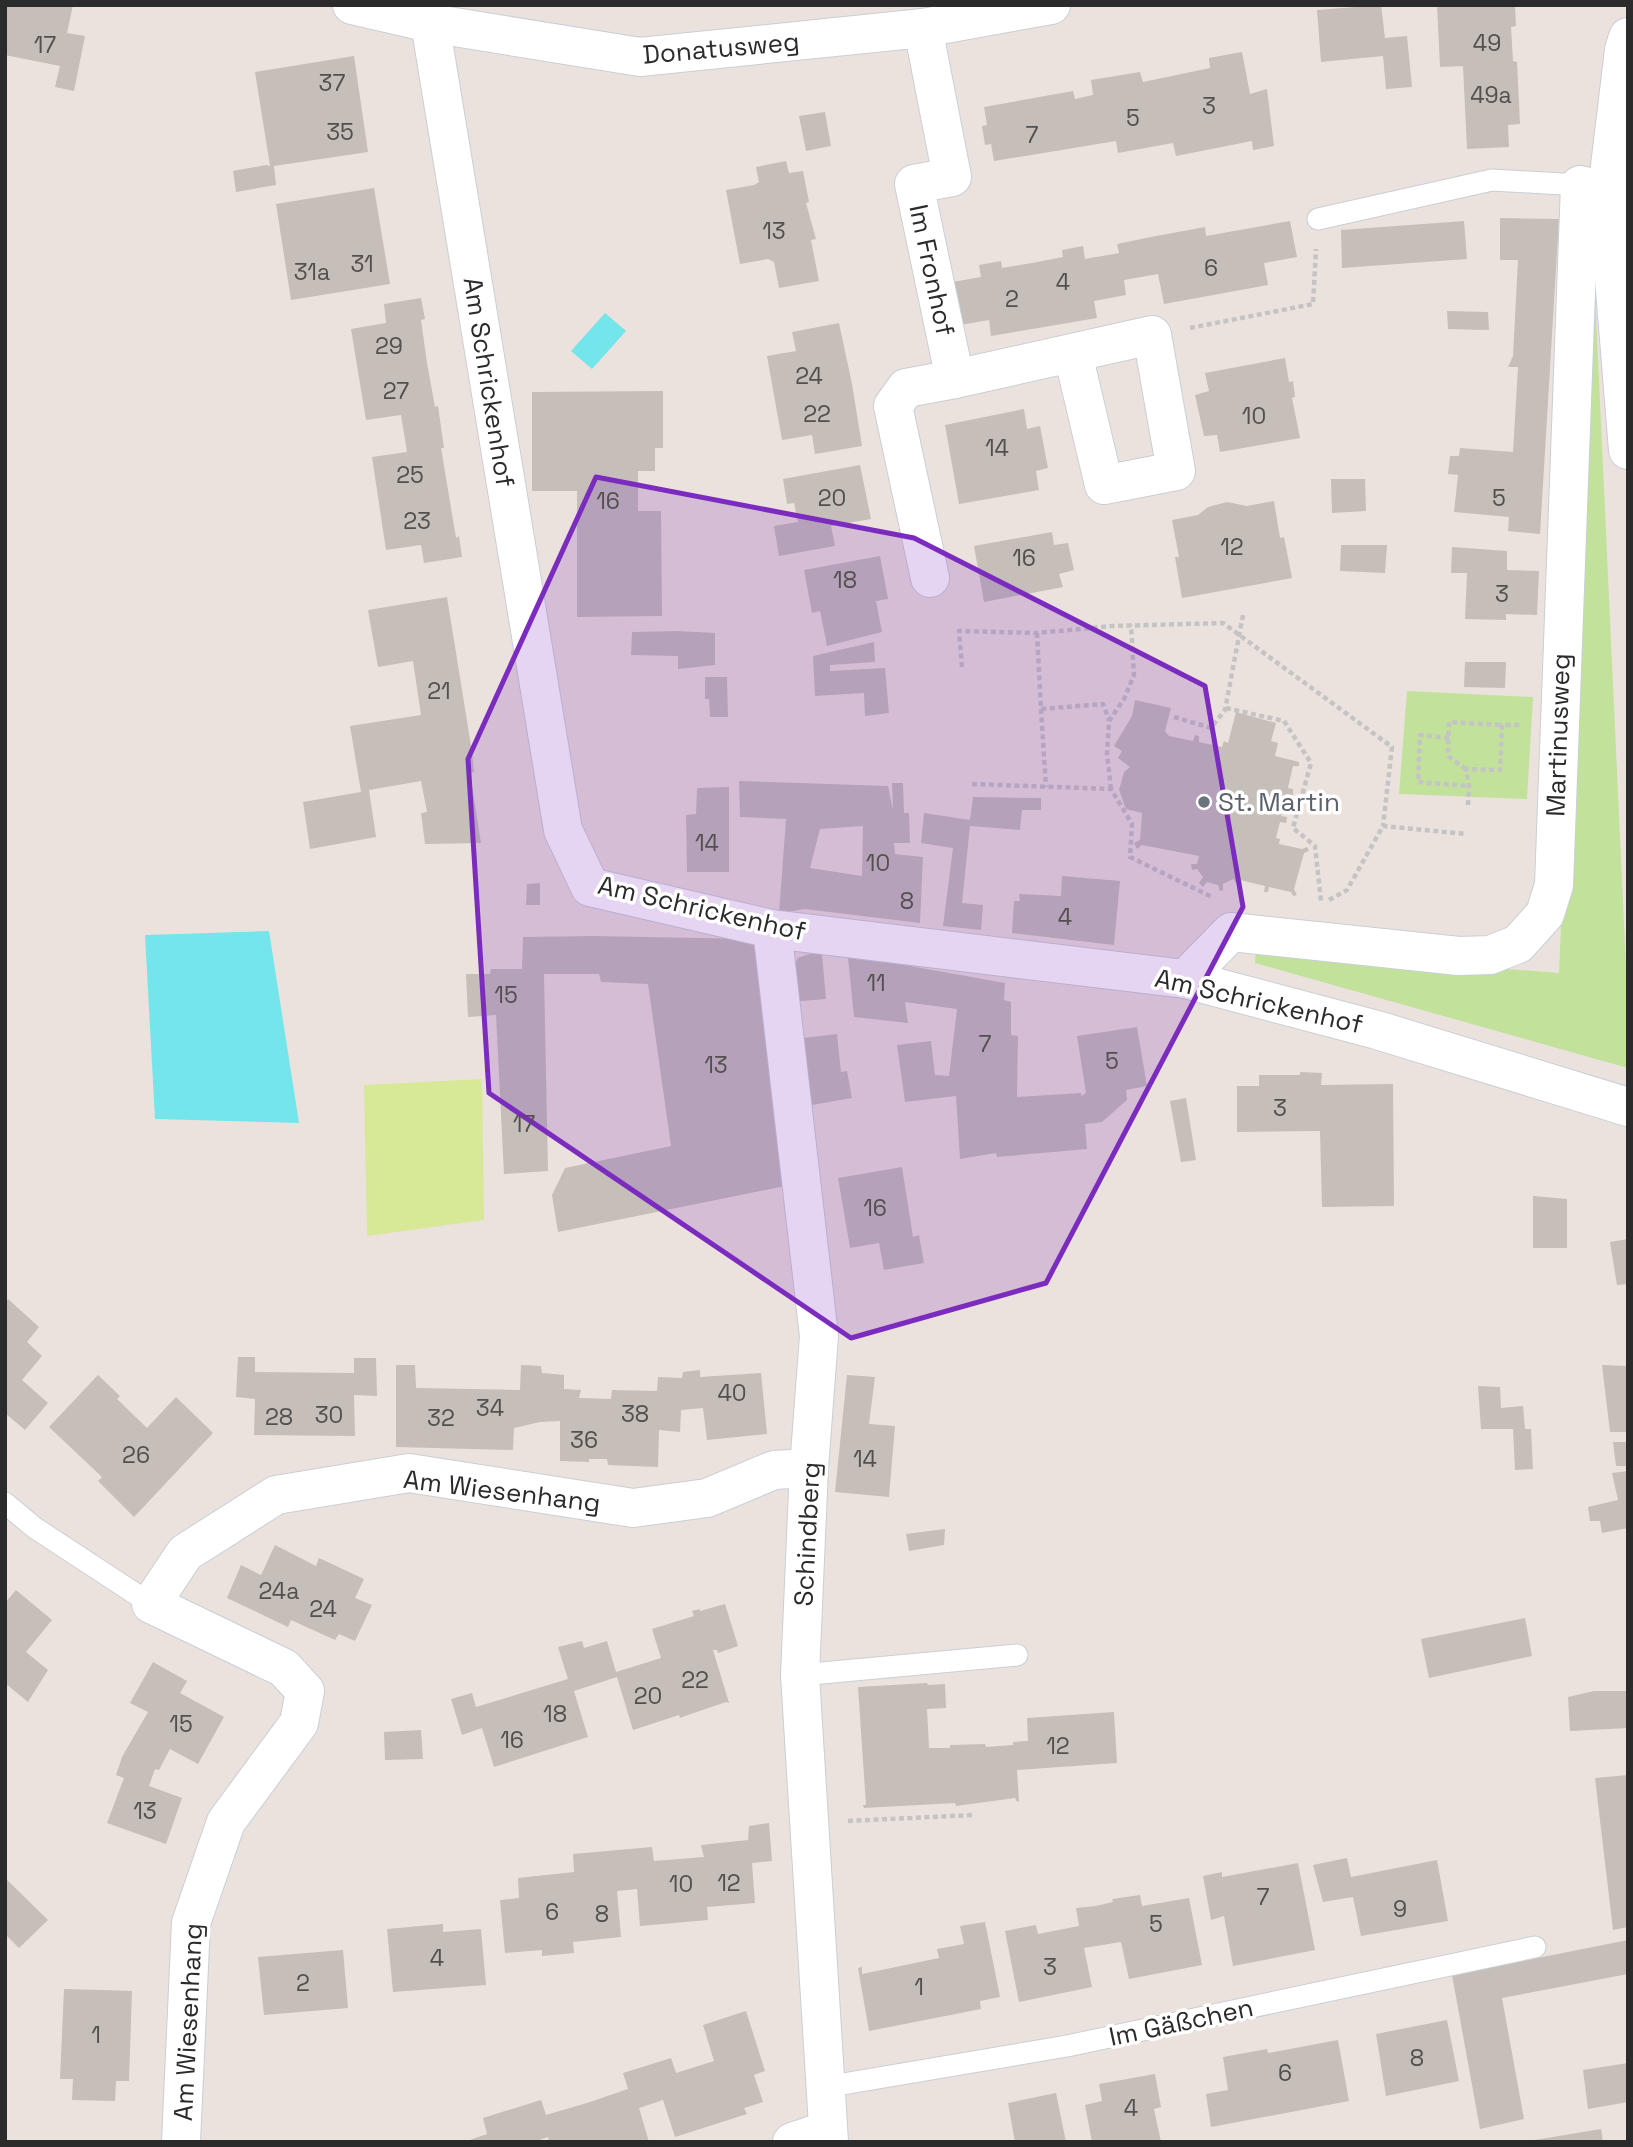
<svg xmlns="http://www.w3.org/2000/svg" width="1633" height="2147" font-family="'Space Grotesk',sans-serif">
	<style>
		.green { fill: #c2e19b }
		.pitch { fill: #d7e897 }
		.water { fill: #73e5eb }
		.building { fill: #c5beb9; fill-rule: evenodd }
		.lines { fill: none; stroke-linecap: round; stroke-linejoin: round }
		.service-casing { stroke: #c8cfd8; stroke-width: 23 }
		.minor-casing { stroke: #c8cfd8; stroke-width: 40 }
		.path { stroke: #c4c4c4; stroke-width: 4.5; stroke-dasharray: 5 3.5; stroke-linecap: butt }
		.service { stroke: #fff; stroke-width: 21 }
		.minor { stroke: #fff; stroke-width: 38 }
		.marked { fill: #7b2cbf; fill-opacity: 0.2; stroke: #7b2cbf; stroke-width: 5; stroke-linejoin: round }
		.worship-dot { fill: #6b7280; stroke: #fff; stroke-width: 2.5 }
		.labels { text-anchor: middle; stroke-width: 7; stroke-linejoin: round; paint-order: stroke }
		.number-label { font-size: 23px; fill: #52504e }
		.street-label { font-size: 26px; fill: #2b2b2b; stroke: #fff }
		.worship-label { font-size: 26px; fill: #5b616d; stroke: #fff; text-anchor: start }
	</style>
	<rect width="100%" height="100%" fill="#ece2dd"/>
	<g class="green">
		<path d="M1594,272L1628,1010V1068L1255,963L1256,950L1559,973L1574,626Z"/>
		<path d="M1407,691L1533,697L1527,799L1399,794Z"/>
	</g>
	<path class="pitch" d="M482,1079L484,1220L367,1236L364,1085Z"/>
	<g class="water">
		<path d="M605,313L626,331L592,369L571,351Z"/>
		<path d="M269,931L299,1123L155,1119L145,935Z"/>
	</g>
	<g class="building">
		<path d="M5,5H73L67,33L85,36L74,91L55,87L60,66L5,55Z"/>
		<path d="M1381,5L1385,38L1407,36L1412,87L1386,89L1383,56L1321,62L1317,10Z"/>
		<path d="M1437,5H1515L1516,26L1511,27L1513,61L1517,62L1520,124L1508,125L1509,147L1467,149L1463,66L1440,67Z"/>
		<path d="M1242,52L1250,94L1267,89L1274,146L1253,150L1252,141L1176,156L1173,143L1118,153L1116,141L994,161L991,144L985,145L982,126L987,125L984,107L1073,91L1075,99L1093,95L1091,80L1140,72L1143,82L1210,68L1209,58Z"/>
		<path d="M354,56L368,152L274,166L276,185L236,192L233,171L266,165L270,166L255,72Z"/>
		<path d="M825,112L831,146L806,151L799,116Z"/>
		<path d="M786,161L789,173L803,171L809,202L806,203L816,239L811,240L819,281L779,288L774,262L768,259L740,264L726,190L754,185L759,182L756,167Z"/>
		<path d="M374,188L390,284L291,300L276,204Z"/>
		<path d="M1500,218L1559,219L1540,534L1508,531L1509,517L1454,512L1458,475L1448,474L1450,456H1459L1460,448L1513,452L1518,367H1508L1513,356L1518,260H1500Z"/>
		<path d="M1290,221L1297,257L1264,263L1268,285L1164,304L1158,274L1124,280L1126,295L1094,301L1097,318L991,336L989,320L954,326L947,283L981,277L979,265L1001,261L1002,268L1032,263L1063,257L1062,250L1083,246L1085,259L1119,253L1117,244L1151,237L1205,227L1206,236Z"/>
		<path d="M1464,221L1467,259L1342,268L1341,230Z"/>
		<path d="M421,298L425,319L421,320L427,363L435,407L438,406L444,448H441L456,538L459,536L462,557L424,563L421,545L386,550L372,457L407,452L401,415L366,420L351,329L386,323L384,304Z"/>
		<path d="M1447,311L1488,312L1489,330L1448,329Z"/>
		<path d="M839,323L852,384L862,446L815,454L812,435L782,440L767,356L796,351L792,332Z"/>
		<path d="M1285,358L1289,382L1293,381L1295,397L1292,398L1300,438L1220,452L1217,435L1204,436L1195,395L1209,391L1205,373Z"/>
		<path d="M663,391V448H655V471H638V511H661L662,616L577,617V491H532V392Z"/>
		<path d="M1024,409L1027,429L1040,426L1048,468L1036,471L1039,490L959,504L945,425Z"/>
		<path d="M860,465L871,519L831,526L835,546L779,556L774,526L798,522L794,503L787,504L783,479Z"/>
		<path d="M1331,479H1365L1366,511L1332,513Z"/>
		<path d="M1274,501L1280,538L1284,537L1292,578L1182,598L1175,557H1179L1172,520L1198,515L1208,507L1227,502L1247,506Z"/>
		<path d="M1052,532L1054,545L1068,543L1074,570L1059,574L1063,587L984,602L974,546Z"/>
		<path d="M1341,545H1387L1385,573L1340,571Z"/>
		<path d="M1452,547L1507,551V570L1539,571L1537,615L1506,614V620L1465,619L1467,573H1451Z"/>
		<path d="M880,556L888,599L876,601L882,632L827,646L820,611L812,613L804,570Z"/>
		<path d="M447,597L472,752L474,772L470,773L481,843L425,844L421,813L427,812L421,781L369,790L376,837L310,849L303,802L361,792L350,726L421,715L413,661L378,667L368,610Z"/>
		<path d="M677,631L715,633V665L678,669V656L631,655L632,632Z"/>
		<path d="M874,642L875,662L830,665V671L885,668L889,713L865,716L864,693L815,696L813,656Z"/>
		<path d="M1465,662H1506L1505,688L1464,687Z"/>
		<path d="M705,677H727L728,717H710L709,699H705Z"/>
		<path d="M1135,700L1171,708L1165,731L1169,736L1193,741L1195,735L1199,736V742L1222,747L1224,741L1228,743L1236,712L1276,723L1271,741L1278,743L1275,756L1299,762V766H1293L1288,788L1293,789V795L1286,794L1281,816L1287,817L1286,823L1280,822L1276,838L1280,839L1279,844L1302,849L1307,847L1309,851L1304,853L1294,889L1297,895L1293,896L1291,892L1269,887L1268,892H1264L1265,886L1240,880L1236,883L1233,879L1223,884V890L1220,891L1218,885L1207,882L1203,887L1199,883L1203,877L1197,869L1192,870L1191,864H1197L1199,856L1142,845L1137,849L1134,843L1140,840L1142,813L1126,809L1119,790L1124,772L1130,767L1118,758L1122,751L1114,746L1132,716Z"/>
		<path d="M739,781L888,786L893,810L892,783H903L904,813H909L910,843H894L895,854L923,857L920,923L805,909L779,913L786,819L740,817ZM863,826L862,876L810,868L820,829Z"/>
		<path d="M729,787V872H687L686,815L696,814L697,788Z"/>
		<path d="M973,797L1041,798V810H1022L1020,830L970,826L962,903L983,905L981,930L943,926L953,848L921,843L924,813L970,820Z"/>
		<path d="M1062,876L1120,881L1114,945L1012,933L1014,901H1020L1019,894L1061,896Z"/>
		<path d="M540,883V905H526L527,884Z"/>
		<path d="M593,936L754,939L790,1185L558,1232L552,1195L565,1168L671,1146L648,984L601,982L599,974H544L548,1171L504,1174L496,1015L468,1017L466,974H490L491,969H522L523,937Z"/>
		<path d="M809,954H822L826,999L790,1002L787,980L798,958Z"/>
		<path d="M848,958L899,964L1005,983L1004,1000L1011,1002V1035L1018,1036L1017,1097L1081,1093V1096L1086,1093L1077,1036L1137,1027L1147,1086L1126,1090L1127,1100L1102,1122L1085,1124L1087,1149L997,1157L996,1153L960,1159L956,1096L905,1102L897,1045L931,1041L935,1075L949,1076L957,1009L905,1002L908,1023L854,1017Z"/>
		<path d="M837,1034L841,1072L847,1071L852,1098L806,1106L795,1039Z"/>
		<path d="M1300,1072L1322,1073L1321,1085L1393,1084L1394,1206L1322,1207L1320,1131L1237,1132V1086H1259V1075H1300Z"/>
		<path d="M1186,1098L1196,1160L1181,1162L1170,1101Z"/>
		<path d="M902,1167L913,1237L919,1235L924,1263L884,1270L879,1243L850,1248L838,1178Z"/>
		<path d="M1533,1196L1567,1199V1248H1533Z"/>
		<path d="M1628,1239V1284L1617,1285L1610,1242Z"/>
		<path d="M8,1299L39,1327L27,1342L42,1356L22,1380L48,1403L25,1430L5,1413V1303Z"/>
		<path d="M238,1357H255V1372L354,1373V1358H376L377,1396L354,1395L355,1436L254,1435L255,1399L236,1397Z"/>
		<path d="M396,1365H415L416,1388L520,1390L521,1365L541,1366L542,1373L564,1375V1389L581,1390L579,1398L611,1399L612,1390L657,1391L658,1377L682,1378L683,1372L700,1370V1377L761,1373L767,1434L707,1440L703,1408L681,1410L680,1432L659,1430L658,1467L608,1465L607,1459H589V1462L560,1461V1421L540,1422L514,1428L513,1450L396,1447Z"/>
		<path d="M1602,1365L1628,1366V1432H1610Z"/>
		<path d="M98,1375L120,1396L117,1399L147,1428L176,1397L213,1433L134,1517L98,1481L102,1477L49,1427Z"/>
		<path d="M847,1375L875,1377L869,1424L895,1426L889,1497L835,1492Z"/>
		<path d="M1478,1386L1500,1387L1501,1408L1523,1406L1525,1429H1531L1533,1469L1515,1470L1513,1429H1481Z"/>
		<path d="M1613,1442H1628V1466H1616Z"/>
		<path d="M1628,1471V1528L1602,1533L1600,1521H1590L1588,1507L1618,1500L1612,1473Z"/>
		<path d="M945,1529L944,1545L909,1551L906,1534Z"/>
		<path d="M275,1545L316,1566L319,1558L364,1579L355,1598L372,1605L355,1641L339,1634L335,1640L291,1620L288,1627L227,1598L241,1565L261,1575Z"/>
		<path d="M16,1590L52,1620L26,1652L48,1670L28,1702L5,1683V1603Z"/>
		<path d="M725,1604L738,1646L718,1653L717,1650H713L729,1703L726,1702L685,1716L680,1718L679,1715L633,1730L617,1677L574,1691L588,1737L494,1767L482,1728L462,1735L451,1699L472,1693L476,1707L568,1679L558,1647L582,1641L584,1648L607,1641L616,1672L661,1658L652,1629L694,1616L692,1611L700,1609V1611Z"/>
		<path d="M1525,1618L1532,1656L1429,1678L1421,1639Z"/>
		<path d="M153,1662L187,1681L180,1693L224,1717L198,1764L170,1749L159,1770L155,1769L149,1786L182,1798L166,1844L107,1823L124,1778L116,1775L122,1757L148,1712L130,1703Z"/>
		<path d="M927,1683L928,1685L945,1684L946,1708L927,1709L929,1748H950V1745L985,1744L986,1747L1013,1745V1742L1028,1741L1027,1718L1114,1712L1117,1763L1017,1770L1019,1801L1017,1802L1015,1798L956,1806L955,1803L864,1808L863,1805H866L858,1687Z"/>
		<path d="M1594,1691H1628V1728L1570,1731L1568,1697Z"/>
		<path d="M421,1730L423,1759L385,1760L384,1732Z"/>
		<path d="M1628,1775V1927L1613,1930L1595,1778Z"/>
		<path d="M769,1823L772,1861L752,1863L755,1903L707,1907L708,1920L640,1926L637,1889L617,1891L621,1937L573,1942L574,1953L542,1956V1950L505,1953L500,1900L519,1898L518,1878L574,1872L573,1854L652,1847L654,1861L704,1857L701,1845L748,1840L749,1826Z"/>
		<path d="M1347,1858L1351,1877L1437,1860L1448,1921L1361,1936L1353,1897L1323,1902L1313,1865Z"/>
		<path d="M1298,1863L1315,1950L1233,1966L1224,1916L1211,1920L1203,1876L1222,1872V1877Z"/>
		<path d="M5,1878L48,1920L19,1948L7,1936L5,1937Z"/>
		<path d="M1140,1895L1142,1906L1189,1898L1202,1965L1129,1979L1121,1942L1084,1948L1092,1987L1019,2002L1005,1931L1036,1925L1038,1934L1079,1926L1076,1908L1096,1906L1113,1902L1112,1899Z"/>
		<path d="M985,1922L1000,1997L980,2001L981,2009L869,2031L858,1968L862,1967V1974L939,1958L937,1949L964,1944L960,1926Z"/>
		<path d="M443,1924V1932L481,1929L486,1985L393,1992L387,1929Z"/>
		<path d="M1628,1940V1974L1502,1998L1524,2119L1480,2129L1452,1975Z"/>
		<path d="M343,1950L348,2008L264,2015L258,1957Z"/>
		<path d="M64,1989L132,1991L129,2081H116L115,2101L72,2100L73,2079H60Z"/>
		<path d="M746,2011L765,2071L754,2075L763,2102L744,2108L747,2114L675,2137L663,2100L639,2108L649,2142H549L548,2137L534,2142H464L487,2134L483,2118L541,2100L546,2115L587,2103L628,2089L623,2073L671,2058L676,2073L714,2061L703,2025Z"/>
		<path d="M1447,2020L1459,2081L1386,2096L1376,2034Z"/>
		<path d="M1338,2040L1349,2101L1211,2127L1206,2094L1228,2090L1223,2057L1267,2049L1268,2053Z"/>
		<path d="M1628,2063V2102L1588,2109L1583,2070Z"/>
		<path d="M1155,2074L1161,2107L1154,2109L1161,2142H1092L1085,2105L1102,2101L1099,2084Z"/>
		<path d="M1056,2093L1066,2142H1015L1008,2103Z"/>
		<path d="M1601,2129L1603,2142H1536L1535,2140Z"/>
	</g>
	<g class="lines">
		<g class="service-casing">
			<g id="service">
				<path d="M1318,219L1492,180L1580,185"/>
				<path d="M5,1503L35,1528L151,1604"/>
				<path d="M800,1675L1017,1655"/>
				<path d="M825,2087L1067,2046L1535,1947"/>
			</g>
		</g>
		<g class="minor-casing">
			<g id="minor">
				<path d="M352,5L430,23L640,57L923,28L1051,5"/>
				<path d="M430,23L563,830L590,887L772,929L1185,979L1377,1030L1628,1107"/>
				<path d="M923,28L952,177L914,184L955,379L1152,335L1176,471L1104,485L1073,354"/>
				<path d="M1628,37L1624,50L1607,191L1628,450"/>
				<path d="M930,578L893,406L906,388L955,379"/>
				<path d="M772,929L819,1336L809,1468L800,1675L829,2142"/>
				<path d="M1185,979L1231,932L1459,956L1490,955L1518,944L1545,914L1554,885L1580,185L1607,191"/>
				<path d="M181,2142L191,1923L226,1822L299,1723L305,1691L284,1668L151,1604L185,1553L276,1495L409,1473L633,1508L707,1498L774,1470L809,1468"/>
				<path d="M792,2142L828,2130"/>
			</g>
		</g>
		<g class="path">
			<path d="M1190,328L1313,304L1316,249"/>
			<path d="M1037,633L1041,709L1103,704L1109,720"/>
			<path d="M962,667L959,631L1037,633L1112,626L1223,623L1392,747L1383,826"/>
			<path d="M1226,708L1284,721L1311,763L1293,828L1315,846L1321,901"/>
			<path d="M1041,709L1046,787"/>
			<path d="M1174,717L1211,728L1225,710L1243,615"/>
			<path d="M1449,738L1420,735L1418,782L1469,786"/>
			<path d="M1466,769L1448,756L1449,722L1502,725"/>
			<path d="M972,784L1111,789L1132,824L1130,857L1212,897"/>
			<path d="M1111,789L1107,754L1109,721L1124,699L1134,675L1131,625"/>
			<path d="M1468,805L1469,786L1466,769L1500,770L1502,725H1521"/>
			<path d="M1329,900L1347,890L1383,826L1466,834"/>
			<path d="M848,1821L972,1815"/>
		</g>
		<use href="#service" class="service"/>
		<use href="#minor" class="minor"/>
	</g>
	<path class="marked" d="M596,477L914,538L1205,686L1243,907L1046,1283L851,1338L489,1093L468,759Z"/>
	<circle class="worship-dot" cx="1204" cy="802" r="7"/>
	<g class="labels">
		<g class="number-label">
			<text x="1487" y="51">49</text>
			<text x="45" y="53">17</text>
			<text x="332" y="91">37</text>
			<text x="1491" y="103">49a</text>
			<text x="1209" y="114">3</text>
			<text x="1133" y="126">5</text>
			<text x="340" y="140">35</text>
			<text x="1032" y="143">7</text>
			<text x="774" y="239">13</text>
			<text x="362" y="272">31</text>
			<text x="1211" y="276">6</text>
			<text x="312" y="280">31a</text>
			<text x="1063" y="290">4</text>
			<text x="1012" y="307">2</text>
			<text x="389" y="354">29</text>
			<text x="809" y="384">24</text>
			<text x="396" y="399">27</text>
			<text x="817" y="422">22</text>
			<text x="1254" y="424">10</text>
			<text x="997" y="456">14</text>
			<text x="410" y="483">25</text>
			<text x="832" y="506">20</text>
			<text x="1499" y="506">5</text>
			<text x="608" y="509">16</text>
			<text x="417" y="529">23</text>
			<text x="1232" y="555">12</text>
			<text x="1024" y="566">16</text>
			<text x="845" y="588">18</text>
			<text x="1502" y="602">3</text>
			<text x="439" y="699">21</text>
			<text x="707" y="851">14</text>
			<text x="878" y="871">10</text>
			<text x="907" y="909">8</text>
			<text x="1065" y="925">4</text>
			<text x="876" y="991">11</text>
			<text x="506" y="1003">15</text>
			<text x="985" y="1052">7</text>
			<text x="1112" y="1069">5</text>
			<text x="716" y="1073">13</text>
			<text x="1280" y="1116">3</text>
			<text x="524" y="1132">17</text>
			<text x="875" y="1216">16</text>
			<text x="732" y="1401">40</text>
			<text x="490" y="1416">34</text>
			<text x="635" y="1422">38</text>
			<text x="329" y="1423">30</text>
			<text x="279" y="1425">28</text>
			<text x="441" y="1426">32</text>
			<text x="584" y="1448">36</text>
			<text x="136" y="1463">26</text>
			<text x="865" y="1467">14</text>
			<text x="279" y="1599">24a</text>
			<text x="323" y="1617">24</text>
			<text x="695" y="1688">22</text>
			<text x="648" y="1704">20</text>
			<text x="555" y="1722">18</text>
			<text x="181" y="1732">15</text>
			<text x="512" y="1748">16</text>
			<text x="1058" y="1754">12</text>
			<text x="145" y="1819">13</text>
			<text x="729" y="1891">12</text>
			<text x="681" y="1892">10</text>
			<text x="1263" y="1905">7</text>
			<text x="1400" y="1917">9</text>
			<text x="552" y="1920">6</text>
			<text x="602" y="1922">8</text>
			<text x="1156" y="1932">5</text>
			<text x="437" y="1966">4</text>
			<text x="1050" y="1975">3</text>
			<text x="303" y="1991">2</text>
			<text x="919" y="1995">1</text>
			<text x="96" y="2043">1</text>
			<text x="1417" y="2066">8</text>
			<text x="1285" y="2081">6</text>
			<text x="1131" y="2116">4</text>
		</g>
		<g class="street-label">
			<text transform="translate(721 48) rotate(-5)" y="9">Donatusweg</text>
			<text transform="translate(932 270) rotate(78)" y="9">Im Fronhof</text>
			<text transform="translate(489 382) rotate(81)" y="9">Am Schrickenhof</text>
			<text transform="translate(1558 735) rotate(-88)" y="9">Martinusweg</text>
			<text transform="translate(702 908) rotate(13)" y="9">Am Schrickenhof</text>
			<text transform="translate(1259 1001) rotate(13)" y="9">Am Schrickenhof</text>
			<text transform="translate(502 1491) rotate(7)" y="9">Am Wiesenhang</text>
			<text transform="translate(807 1534) rotate(-87)" y="9">Schindberg</text>
			<text transform="translate(188 2022) rotate(-87)" y="9">Am Wiesenhang</text>
			<text transform="translate(1181 2022) rotate(-12)" y="9">Im Gäßchen</text>
		</g>
		<g class="worship-label">
			<text x="1218" y="811">St. Martin</text>
		</g>
	</g>
	<rect width="1633" height="2147" fill="none" stroke="#2b2b2b" stroke-width="14"/>
</svg>
